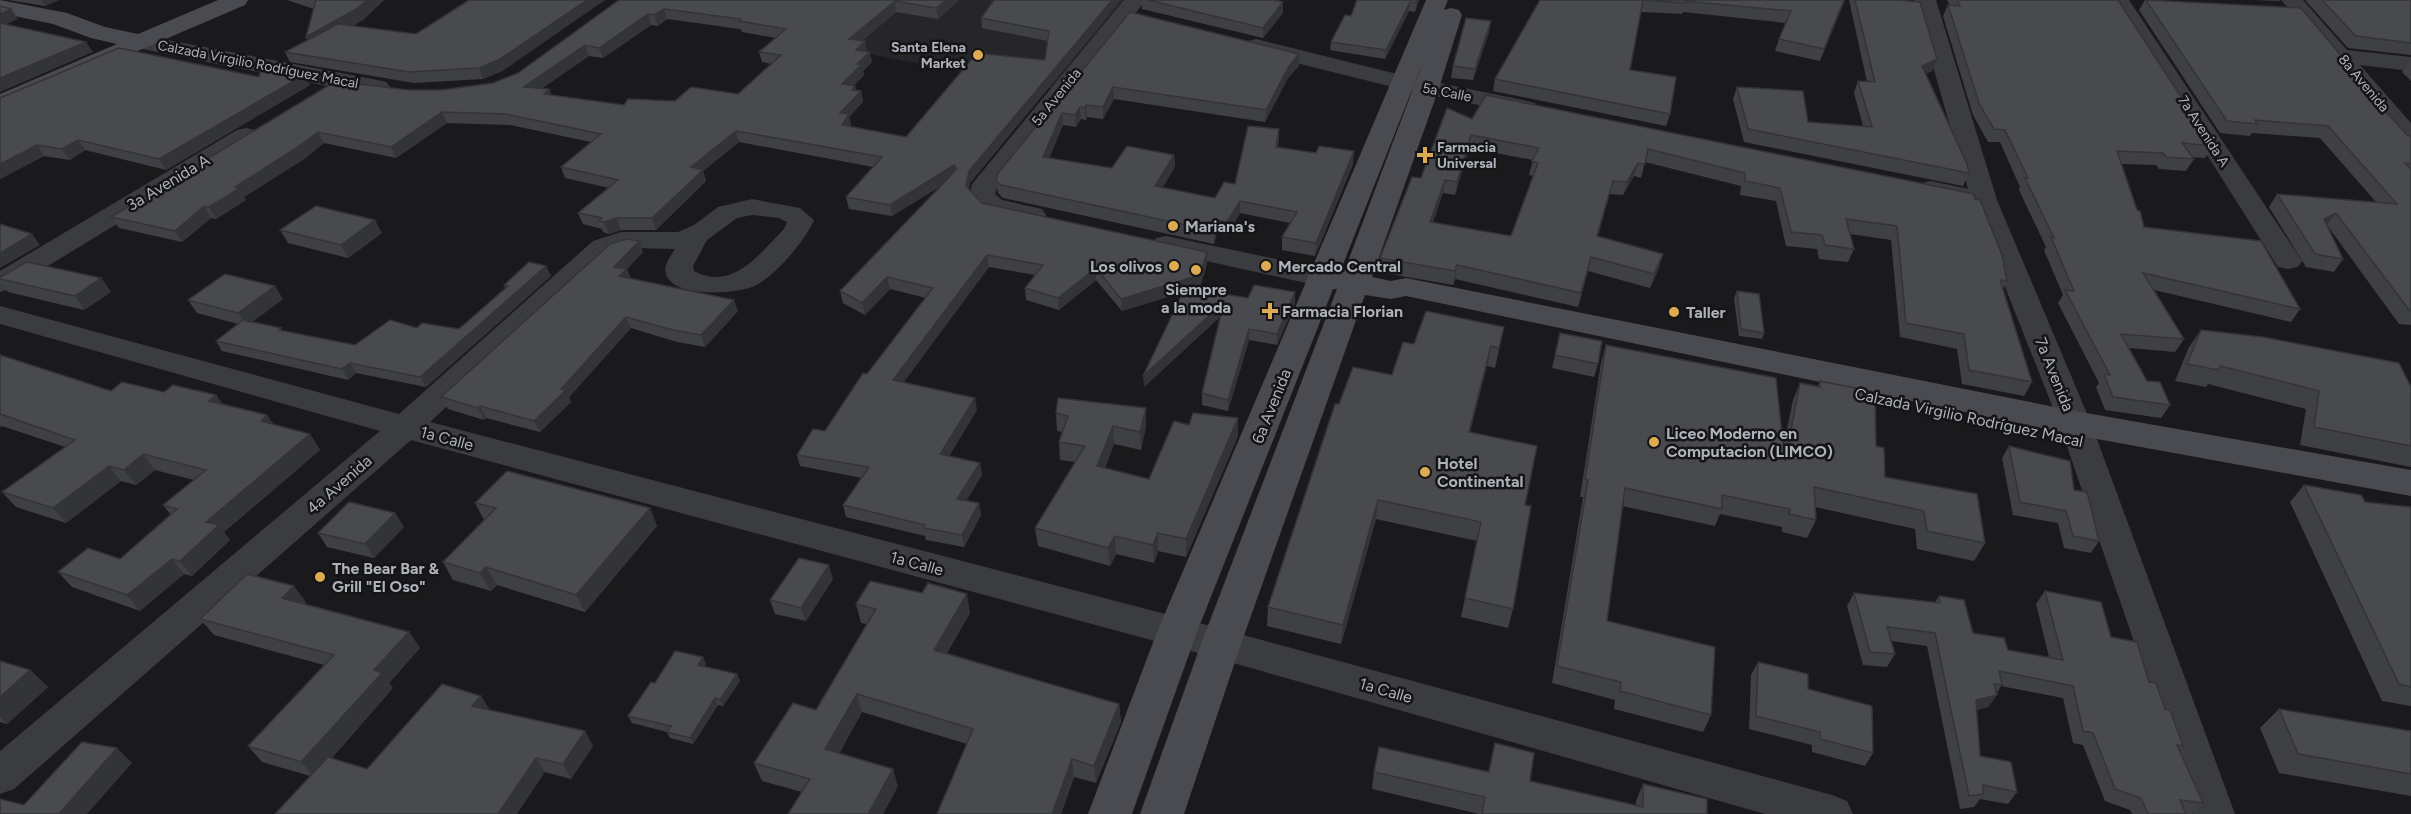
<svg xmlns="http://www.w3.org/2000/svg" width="2411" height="814" font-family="Figtree,sans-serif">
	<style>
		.built { fill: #262629 }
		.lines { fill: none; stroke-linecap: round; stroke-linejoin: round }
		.street { fill: #3b3c40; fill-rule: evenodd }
		.secondary { fill: #4a4b50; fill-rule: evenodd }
		.wall { fill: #3f4043; fill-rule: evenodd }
		.shaded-wall { fill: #333437 }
		.building { fill: #494a4e; stroke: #333437; stroke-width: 1.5; fill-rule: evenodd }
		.poi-dot { fill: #ddab51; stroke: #151517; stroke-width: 2 }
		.labels { text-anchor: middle; stroke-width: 5; stroke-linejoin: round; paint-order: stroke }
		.far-poi-label { font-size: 14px; font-weight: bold; fill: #aeb2ba; stroke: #151517; text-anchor: end }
		.far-street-label { font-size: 14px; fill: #aeb2ba; stroke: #151517 }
		.street-label { font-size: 16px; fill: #aeb2ba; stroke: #151517 }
		.poi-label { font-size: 16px; font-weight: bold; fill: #aeb2ba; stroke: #151517; text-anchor: start }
	</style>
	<rect width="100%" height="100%" fill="#1a1a1c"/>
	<path class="built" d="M722,0H1128L1055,89L691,21Z"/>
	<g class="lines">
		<g class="street">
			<path d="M1124,0H1146L998,185L995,194L1002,200L1042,209L1046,215L1042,221L1033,223L984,212L969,196L972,184Z"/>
			<path d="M1914,0H1936L1997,200L2091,423L2235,814H2193L2059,423L1973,206L1922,195L1918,189L1922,183L1931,181L1968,189Z"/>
			<path d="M2109,0H2129L2302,261L2298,267L2288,269L2278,267Z"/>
			<path d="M2281,0H2303L2347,50L2411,57V71L2360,65L2411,123V145L2402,143Z"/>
			<path d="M141,35L378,80L386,82L390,87L386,92L378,94L337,88L133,47L130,42L133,37Z"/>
			<path d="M1256,39L1401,75L1527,101L1535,103L1539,108L1535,113L1527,115L1401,89L1248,51L1245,46L1248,41Z"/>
			<path d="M246,128L255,130L258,135L255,140L10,289L0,292V271L237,130Z"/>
			<path d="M752,199L800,208L814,220C806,240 773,279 752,287C734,294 673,298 666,274C663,265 671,256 675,249L631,248L613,253L430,422L1177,617L1832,795L1847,801L1853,814H1765L1177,647L411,440L14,789L0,794V751L380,431L0,324V306L399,414L593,241L621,232H678L694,225L718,207ZM752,215L779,218L787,222L784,229C760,253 733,292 694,271L693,266L707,240L737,218Z"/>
			<path d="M1166,236L1324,269L1334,272L1338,278L1334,284L1324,287L1156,250L1152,244L1156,238Z"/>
		</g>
		<g class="secondary">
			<path d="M0,0L67,13L105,27L138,34L218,0H248L245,5L0,110V94L117,44L91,38L53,24L0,13Z"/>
			<path d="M1426,0H1448L1444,10L1451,8L1459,10L1462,15L1439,88L1372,277L1391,281L1406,278L2075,411L2411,470V496L2075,435L1406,296L1391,299L1365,295L1241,644L1184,814H1140L1201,644L1337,289H1333L1197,632L1132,814H1088L1157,632ZM1425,57L1344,272H1340Z"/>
		</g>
	</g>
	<g class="wall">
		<path d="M8,0H59L45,6Z"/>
		<path d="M287,0H384L363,20L352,26L416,34L504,70L483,79L414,83L290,62L285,52L308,40L306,37L314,9Z"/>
		<path d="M619,0H959L938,19L896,12L862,41H865L867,51L872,62L863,71L864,75L853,86H855L856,90L861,91L863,102L849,117L851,125L850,126L906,137L1045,60L1048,41L982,28L981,18L994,0H1121L970,183L969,189L982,203L1207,264L1200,287L1192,289L1248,298L1295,292V303L1277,345L1249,340L1228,411L1202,405V393L1221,316L1144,387L1183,292L1122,311L1096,280L1059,310L1026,300L1025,288L1035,275L989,267L903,383L977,410L949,456L980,463L982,475L966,501L979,503L981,515L964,547L926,540L925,536L846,517L843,505L862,478L800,466L797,455L825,431L867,374L926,298L890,289L865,315L843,303L840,291L944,184L892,216L849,209L846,197L873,167L739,142L703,171L706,181L656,230H621L609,234L603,232L602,229L583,224L578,213L609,188L565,178L561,167L591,142L510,125L447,123L396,158L324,143L304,159L244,197L246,200L216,219L211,218L182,242L119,228L111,217L409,90H441L493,83L518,73ZM667,19L741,29L742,32L776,38L759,52L762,62L772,64L738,94L675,101L624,105L551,95L549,89H541L589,56L603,58L651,25L658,26Z"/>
		<path d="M1142,0H1280L1279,1L1283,2V13L1263,38L1142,9Z"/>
		<path d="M1419,0L1415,12L1409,11L1385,59L1330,50L1331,42L1351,16Z"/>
		<path d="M1540,0H1845L1820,61L1775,51L1779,39L1786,23L1683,12L1682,14L1641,12L1630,70L1670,114L1666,126L1493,91L1495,79Z"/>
		<path d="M1849,0H1897L1937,59L1932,71L1925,74L1969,173L1963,186L1744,142L1733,99L1737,87L1808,122L1863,126L1854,93L1858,81L1867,82Z"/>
		<path d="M1947,0H2118L2213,146L2205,158L2192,157L2194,159L2186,171L2159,169L2156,165L2121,164L2137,210L2144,227L2300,309L2291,322L2154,290L2184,339L2175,352L2129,348L2147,381L2170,405L2161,418L2105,410L2096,387L2099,383L2058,303L2063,295L2044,250L2046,247L2019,190L2020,187L2000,142H1988L1973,115L1943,16L1948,5H1950Z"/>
		<path d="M2145,0H2159L2344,59L2341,63L2408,136H2411V325L2399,324L2327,225L2343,259L2334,272L2306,267L2269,207L2277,194L2376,202L2320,138L2252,133L2250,136L2220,133L2139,10Z"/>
		<path d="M2254,0H2280L2279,1Z"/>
		<path d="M2305,0H2411V55L2348,48Z"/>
		<path d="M1130,12L1299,66L1288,78L1265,122L1114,99L1103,119L1087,117L1086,120L1081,119L1076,127L1063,125L1049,158L1112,168L1174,155L1175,167L1162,188L1215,198L1235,184L1279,129L1277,147L1353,164L1315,256L1282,250V237L1290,223L1240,213L1227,235L1217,233L1214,244L1003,198L998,193L996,181Z"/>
		<path d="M1491,21L1489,32L1473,80L1451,78L1453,66Z"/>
		<path d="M2410,61H2411V81L2402,72Z"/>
		<path d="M259,77L310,85L166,170L85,150L70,160L44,156L0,179V98Z"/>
		<path d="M1472,119L1975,199L2007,281L2003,289L2032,382L2024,396L1962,384L1957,349L1900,337L1891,240L1850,234L1854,249L1848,262L1819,259L1817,249L1786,246L1776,201L1740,195L1741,186L1645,162L1641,178L1634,176L1623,195L1609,194L1598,236L1659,268L1650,288L1588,271L1578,307L1455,279L1453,285L1378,272L1380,258L1421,178ZM1469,148L1533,160L1529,175L1533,176L1511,236L1433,222L1443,193L1455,195Z"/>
		<path d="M280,230L382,233L348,258L288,243Z"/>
		<path d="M639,241L643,252L627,269L631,279L738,311L705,347L677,342L631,328L569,397L571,402L540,432L486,418L484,420L448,409L441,397Z"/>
		<path d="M546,266L551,276L426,387L356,373L348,380L222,351L216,341L238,324L197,313L188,300L283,299L252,322L281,328L282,331L355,345L417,328L459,329L505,288L504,285Z"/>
		<path d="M0,277L101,278L111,292L84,310L8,292L0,282Z"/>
		<path d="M1737,291L1764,333L1762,339L1739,336L1734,298Z"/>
		<path d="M1504,327L1495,368L1487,366L1470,432L1525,505L1513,609L1508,628L1461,617L1477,541L1376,519L1341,644L1267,626L1268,607L1339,404L1392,375L1414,344Z"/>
		<path d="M2201,330L2411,387V467L2300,445L2306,409L2208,384L2206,387L2175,381L2189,347Z"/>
		<path d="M1560,333L1598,364L1594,377L1552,368Z"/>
		<path d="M1606,345L1783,448L1793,400L1800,383L1818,386L1820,381L1876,446L1885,477L1985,543L1974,561L1917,549L1915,529L1815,507L1816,520L1807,538L1782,532V527L1720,514L1715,526L1622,506L1607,621L1711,715L1703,732L1614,709L1615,700L1552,683L1583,497H1580L1601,363Z"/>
		<path d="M0,355L111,391L216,395L222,404L273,424L310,434L320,450L224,532L230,540L192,576L184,574L140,611L72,587L58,572L120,559L171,515L163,505L194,480L155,470L136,485L121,481L66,523L16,507L2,492L65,447L2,426L0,427Z"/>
		<path d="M1146,408V426L1141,450L1114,444L1105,468L1149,479L1238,436L1186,557L1158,551L1154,563L1116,554L1110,566L1038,546L1035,528L1075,462L1060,460L1059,442L1062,432L1057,431L1056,413Z"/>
		<path d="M2009,446L2074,490L2099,541L2091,553L2064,548L2058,523L2013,515L2002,458Z"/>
		<path d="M2304,485L2365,502L2411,507V706L2382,701L2290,502Z"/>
		<path d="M475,503L650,508L657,526L585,612L497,585L491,591L453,580L443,562L484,520Z"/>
		<path d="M395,513L404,527L374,558L327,547L318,533Z"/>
		<path d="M833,579L806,621L775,614L770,600Z"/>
		<path d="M2045,591L2111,637L2149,682L2165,709L2183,746L2179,750L2203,803L2192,814H2132L2130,810L2105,801L2083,745L2073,743L2063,698L2001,686L1997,693V695L1988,707L1977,710L1980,756L2017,792L2008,804L1980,799L1974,807L1960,809L1927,646L1891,641L1895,654L1887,667L1863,665L1847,606L1854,593L1935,602L1939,596L1973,633L2008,650L2049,657L2036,604Z"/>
		<path d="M306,602L304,604L409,632L420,648L389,683L393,688L332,758L367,769L490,710L593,746L571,779L545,772L310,776L262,762L248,746L324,665L214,635L200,619Z"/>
		<path d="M856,604L970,613L947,653L1119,704L1121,722L1096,783L1074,777L1061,814H937L967,744L862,712L839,753L898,786L883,814H788L802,792L762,781L754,763L816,710L867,624L861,623Z"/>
		<path d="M703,657L706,664L704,666L737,674L740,681L723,706L718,705L693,744L670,738L667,732L632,723L628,716L655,683Z"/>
		<path d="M0,661L30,670L48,687L7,724L0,722Z"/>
		<path d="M1758,662L1808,689L1873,753L1865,766L1812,752V745L1749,729L1751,675Z"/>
		<path d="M2279,709L2411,731V796L2279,773L2260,728Z"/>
		<path d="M1495,743L1530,781L1636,806V801L1643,784L1707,814H1479L1372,789L1374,772H1488Z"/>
	</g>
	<g class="shaded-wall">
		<path d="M41,0H59L45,6Z"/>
		<path d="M367,0H384L363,20L312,48L306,37Z"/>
		<path d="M587,0H605L504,70L483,79L479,68Z"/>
		<path d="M946,0H959L938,19L936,8Z"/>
		<path d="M1112,0H1121L970,183L967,198L966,186L969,171Z"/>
		<path d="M1417,0H1419L1415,12L1416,3Z"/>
		<path d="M895,1L896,12L851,50L849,39Z"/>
		<path d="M1283,2V13L1263,38V28Z"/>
		<path d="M1410,2L1409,11L1385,59L1386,50Z"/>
		<path d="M11,9L18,19L0,27V14Z"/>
		<path d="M664,9L667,19L658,26L654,15Z"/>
		<path d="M648,14L651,25L603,58L599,48Z"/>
		<path d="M1491,21L1489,32L1473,80L1475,69Z"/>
		<path d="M865,41L867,52L856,50Z"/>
		<path d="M86,42L93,52L0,92V78Z"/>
		<path d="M585,45L589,56L528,98L524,87Z"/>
		<path d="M870,52L872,62L863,71L864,75L844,95L842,84L857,64Z"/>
		<path d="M1299,54V66L1288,78L1265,122L1266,110L1289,66Z"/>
		<path d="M1937,59L1932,71L1917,78L1922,66Z"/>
		<path d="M304,75L310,85L166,170L159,159Z"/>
		<path d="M855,86L857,95L861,91L863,102L849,117L851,125L844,136L840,113L852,90Z"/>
		<path d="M1113,87L1114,99L1103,119V107Z"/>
		<path d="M549,89L553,100L544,94Z"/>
		<path d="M1086,105L1087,117L1086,120L1085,108Z"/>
		<path d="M1080,107L1081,119L1076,127L1075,115Z"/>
		<path d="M442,112L447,123L396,158L391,147Z"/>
		<path d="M1062,113L1063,125L1045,169L1043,157Z"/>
		<path d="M1279,129V141L1275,159L1276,147Z"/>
		<path d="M736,131L739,142L703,171L706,181L656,230L652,218L691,167Z"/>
		<path d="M318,132L324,143L304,159L244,197L246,200L216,219L209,207L235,187Z"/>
		<path d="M1471,135L1469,148L1455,195L1457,182Z"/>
		<path d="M78,140L85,150L70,160L62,149Z"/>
		<path d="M37,145L44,156L0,179V164Z"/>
		<path d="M1354,151L1353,164L1315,256L1316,243Z"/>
		<path d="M1174,155L1175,167L1155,199V186Z"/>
		<path d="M1638,163L1634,176L1623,195L1627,182Z"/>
		<path d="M954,165L956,176L892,216L890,205Z"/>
		<path d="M1445,180L1443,193L1428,236L1430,222Z"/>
		<path d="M1240,201V213L1227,235V222Z"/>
		<path d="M204,206L211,218L182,242L175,231Z"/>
		<path d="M2336,213L2327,225L2324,219Z"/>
		<path d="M617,218L621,230L609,234L604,222Z"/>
		<path d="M375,220L382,233L348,258L341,245Z"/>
		<path d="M1217,220V233L1214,244V231Z"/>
		<path d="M32,234L40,245L0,268V253Z"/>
		<path d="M639,241L643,252L626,270L627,269L631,280L623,288L614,267Z"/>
		<path d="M1207,252V264L1200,287L1122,311L1121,299Z"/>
		<path d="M1663,254L1659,268L1650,288L1654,274Z"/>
		<path d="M987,255L989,267L896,392L893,380Z"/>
		<path d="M1457,265L1455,279L1453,285L1455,271Z"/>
		<path d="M546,266L551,276L426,387L420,377Z"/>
		<path d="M1096,268V280L1059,310L1058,298Z"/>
		<path d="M887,277L890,289L865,315L862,303Z"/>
		<path d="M101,278L111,292L84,310L75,296Z"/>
		<path d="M275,286L283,299L247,326L238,313Z"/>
		<path d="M1295,292V303L1277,345V334Z"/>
		<path d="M734,300L738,311L705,347L701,335Z"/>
		<path d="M1224,302V313L1144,387L1143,376Z"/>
		<path d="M626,317L631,328L569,397L571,402L540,432L534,421L561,389Z"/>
		<path d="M1504,327L1500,346L1495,368L1499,348Z"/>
		<path d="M1249,329V340L1228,411V400Z"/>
		<path d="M1491,346L1487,366L1465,451L1469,432Z"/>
		<path d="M350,363L356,373L348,380L342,369Z"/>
		<path d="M216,395L227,410L209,401Z"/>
		<path d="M975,398L977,410L943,466L940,454Z"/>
		<path d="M480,406L486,418L484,420L478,408Z"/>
		<path d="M1146,408V426L1141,450L1140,432Z"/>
		<path d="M267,415L278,431L261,421Z"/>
		<path d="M1238,418V436L1186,557V539Z"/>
		<path d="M1113,426L1114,444L1099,484L1097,466Z"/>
		<path d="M310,434L320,450L224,532L230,540L192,576L180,561L206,522Z"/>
		<path d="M143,454L155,470L136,485L124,470Z"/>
		<path d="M980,463L982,475L960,511L957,499Z"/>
		<path d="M109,466L121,481L66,523L53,508Z"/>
		<path d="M1378,500L1376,519L1341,644L1343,625Z"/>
		<path d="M979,503L981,515L964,547L962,535Z"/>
		<path d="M650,508L657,526L585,612L576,595Z"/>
		<path d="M395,513L404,527L374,558L365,544Z"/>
		<path d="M1158,533V551L1154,563L1153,545Z"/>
		<path d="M1115,536L1116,554L1110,566L1108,548Z"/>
		<path d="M172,559L184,574L140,611L127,595Z"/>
		<path d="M829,565L833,579L806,621L801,608Z"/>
		<path d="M486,567L497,585L491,591L480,573Z"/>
		<path d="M294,586L306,602L294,614L282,598Z"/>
		<path d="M967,594L970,613L938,668L934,650Z"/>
		<path d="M409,632L420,648L389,683L393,688L315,777L301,762L374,670Z"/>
		<path d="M703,657L706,664L701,672L698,665Z"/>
		<path d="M30,670L48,687L7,724L0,717V697Z"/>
		<path d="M737,674L740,681L723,706L720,700Z"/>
		<path d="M857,694L862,712L832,767L825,749Z"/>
		<path d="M1997,695L1988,707L1968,712L1976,700Z"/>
		<path d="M481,696L490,710L472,706Z"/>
		<path d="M715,698L718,705L693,744L690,738Z"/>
		<path d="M1119,704L1121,722L1096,783L1094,766Z"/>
		<path d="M585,731L593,746L571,779L563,764Z"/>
		<path d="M117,748L132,763L87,814H59Z"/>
		<path d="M536,758L545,772L517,814H498Z"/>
		<path d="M1072,759L1074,777L1061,814H1052Z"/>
		<path d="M893,769L898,786L883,814H868Z"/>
	</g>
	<g class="building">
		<path d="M315,0H367L358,8L306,37L316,0Z"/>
		<path d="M469,0H587L500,59L479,68L409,72L285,52L338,24L416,34Z"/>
		<path d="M619,0H946L936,8L895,1L849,39L865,41L856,50L870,52L857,64H862L842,84L855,86L852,90L861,91L840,113L849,114L842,125L906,137L977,53L1045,60L1049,31L981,18L994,0H1112L969,171L966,186L982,203L1207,252L1200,275L1121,299L1096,268L1058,298L1025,288L1043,265L987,255L893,380L975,398L940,454L980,463L957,499L979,503L962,535L924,528L925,525L843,505L869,467L797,455L813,429L825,431L863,373L867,374L933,288L887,277L862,303L840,291L957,169L954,165L890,205L846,197L882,157L736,131L691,167L703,170L652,218H617L604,222L599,221L602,218L578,213L618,180L561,167L601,134L506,114L442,112L391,147L318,132L298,147L235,187L240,188L209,207L204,206L175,231L111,217L336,81L409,90H441L493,83L518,73ZM664,9L741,19L739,21L786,29L759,52L781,55L738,94L691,87L675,101L628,99L624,105L544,94L549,89L524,87L585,45L599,48L648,14L654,15Z"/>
		<path d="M1148,0H1274L1283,2L1263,28Z"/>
		<path d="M1357,0H1417L1416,3L1410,2L1386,50L1331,42L1345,15L1351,16Z"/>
		<path d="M1540,0H1844L1824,49L1779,39L1791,11L1685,1V3L1643,0L1630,70L1676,77L1670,114L1495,79Z"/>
		<path d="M1855,0H1897L1920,2L1937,59L1922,66L1967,164L1969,173L1748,129L1737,87L1803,91L1808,122L1872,127L1858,81L1875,82Z"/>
		<path d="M1957,0H2118L2213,146L2182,143L2194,159L2166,157L2163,153L2117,151L2137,210L2140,211L2144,227L2261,241L2300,309L2143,273L2184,339L2121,334L2147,381L2160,382L2170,405L2113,397L2104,374L2110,375L2065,290L2074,291L2051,237L2054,238L2025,178H2028L2005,130L1994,129L1979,103L1948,5L1960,6Z"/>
		<path d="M2146,0L2301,8L2344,59L2337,58L2408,136H2411V164L2405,163L2411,169V311H2410L2336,213L2324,219L2343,259L2315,254L2277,194L2397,204L2328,126L2255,120L2257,124L2227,121Z"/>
		<path d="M2322,0H2411V43L2356,36Z"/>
		<path d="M0,6L11,9L0,14Z"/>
		<path d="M1130,12L1299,54L1289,66L1266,110L1113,87L1103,107L1086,105L1085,108L1080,107L1075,115L1062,113L1043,157L1112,168L1127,146L1174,155L1155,186L1215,198L1224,182L1235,184L1248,126L1279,129L1276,147L1316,153L1319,146L1354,151L1316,243L1282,237L1297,212L1240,201L1227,222L1217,220L1214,231L1001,185L996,181L998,173Z"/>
		<path d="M1466,18L1491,21L1475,69L1453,66Z"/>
		<path d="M0,23L86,42L0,78Z"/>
		<path d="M119,48L259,77L262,66L304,75L159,159L78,140L62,149L37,145L0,164V98Z"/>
		<path d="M1486,95L1974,194L1975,199L1980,200L2002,255L2007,281L2000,280L2032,382L1969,370L1964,334L1906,323L1897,226L1846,219L1854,249L1825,245L1822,235L1791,232L1780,188L1745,181V173L1648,149L1645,164L1638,163L1627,182L1613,181L1597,236L1663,254L1654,274L1591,257L1581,293L1457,265L1455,271L1380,258L1412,177L1421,178L1447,108L1472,119ZM1471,135L1539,148L1532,161L1538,163L1511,236L1430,222L1445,180L1457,182Z"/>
		<path d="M316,206L375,220L341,245L280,230Z"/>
		<path d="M0,224L32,234L0,253Z"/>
		<path d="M627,239L639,241L614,267L627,269L619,276L734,300L701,335L673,330L626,317L561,389L566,390L534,421L480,406L478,408L441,397L610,244Z"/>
		<path d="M27,262L101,278L75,296L0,279V277Z"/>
		<path d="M529,262L546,266L420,377L350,363L342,369L216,341L243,320L281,328L279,330L355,345L390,320L417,328L422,323L459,329L508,286L504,285Z"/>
		<path d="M225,274L275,286L238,313L188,300Z"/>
		<path d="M1254,285L1295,292L1277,334L1249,329L1228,400L1202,393L1224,302L1143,376L1185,288L1248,298Z"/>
		<path d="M1737,291L1759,294L1764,333L1741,329Z"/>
		<path d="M1426,311L1504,327L1499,348L1491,346L1469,432L1537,446L1525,505L1531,506L1513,609L1465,598L1481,522L1378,500L1343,625L1268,607L1335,404H1339L1353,367L1392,375L1403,342L1414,344Z"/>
		<path d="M2201,330L2263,337L2399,363L2411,387V446L2314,427L2319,391L2221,366L2218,370L2187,364Z"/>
		<path d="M1560,333L1602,341L1598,364L1555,355Z"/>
		<path d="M1606,345L1776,378L1785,461L1800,383L1820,387V381L1875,392L1876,446L1884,448L1885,477L1977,494L1985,543L1927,531L1924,511L1814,487L1816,520L1789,514L1790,509L1722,495V509L1625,488L1607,621L1715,647L1711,715L1620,691L1621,682L1557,666L1588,480L1585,479Z"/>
		<path d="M0,355L111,391L122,382L164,392L173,385L216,395L209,401L267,415L261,421L310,434L206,522L219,525L180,561L172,559L127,595L58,572L88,548L120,559L177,509L163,505L206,470L143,454L124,470L109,466L53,508L2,492L75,440L0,414Z"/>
		<path d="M1058,398L1146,408L1140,432L1113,426L1097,466L1149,479L1174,421L1189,425L1193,413L1238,418L1186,539L1158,533L1153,545L1115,536L1108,548L1035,528L1085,446L1059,442L1068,416L1056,413Z"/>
		<path d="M2009,446L2070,461L2074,490L2087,492L2099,541L2073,536L2066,511L2020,502Z"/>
		<path d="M507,471L650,508L576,595L486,567L480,573L443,562L496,508L475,503Z"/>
		<path d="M2304,485L2361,495L2365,502L2411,507V687L2399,684Z"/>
		<path d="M349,502L395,513L365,544L318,533Z"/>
		<path d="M799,558L829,565L801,608L770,600Z"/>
		<path d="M247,574L294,586L282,598L409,632L374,670L382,673L301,762L248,746L334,655L200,619Z"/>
		<path d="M870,581L922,593L928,583L967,594L934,650L1119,704L1094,766L1072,759L1052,814H937L973,729L857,694L825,749L893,769L868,814H788L810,779L754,763L793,703L816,710L876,609L856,604Z"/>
		<path d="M2045,591L2101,602L2111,637L2137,642L2149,682L2156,683L2165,709L2170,710L2183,746L2177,745L2203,803L2180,800L2186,814H2148L2141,798L2115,789L2093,733L2083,731L2073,686L1999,671L2002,685L1994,684L1997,695L1976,700L1980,756L2011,762L2017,792L1983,785V794L1969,796L1935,633L1887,627L1895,654L1870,652L1854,593L1940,603L1939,596L1964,600L1973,633L2004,638L2008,650L2063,660Z"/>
		<path d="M675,651L703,657L698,665L737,674L720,700L715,698L690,738L667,732L671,726L628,716L651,682L655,683Z"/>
		<path d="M0,661L30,670L0,697Z"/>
		<path d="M1758,662L1808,674V689L1872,706L1873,753L1820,739V732L1756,716Z"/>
		<path d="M442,684L481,696L472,706L585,731L563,764L536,758L498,814H275L328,757L367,769Z"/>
		<path d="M2279,709L2411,731V774L2298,754Z"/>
		<path d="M82,742L117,748L59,814H60H0V799L24,805Z"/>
		<path d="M1495,743L1534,753L1530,781L1643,807V784L1707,799V814H1482L1485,797L1374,772L1379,747L1489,772Z"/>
	</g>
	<g class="poi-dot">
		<circle cx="978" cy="55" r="6"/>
		<path d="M1422 146h6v6h6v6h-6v6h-6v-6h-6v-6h6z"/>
		<circle cx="1173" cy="226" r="6"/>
		<circle cx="1174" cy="266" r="6"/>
		<circle cx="1266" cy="266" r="6"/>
		<circle cx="1196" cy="270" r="6"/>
		<path d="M1267 302h6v6h6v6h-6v6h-6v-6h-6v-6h6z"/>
		<circle cx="1674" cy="312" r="6"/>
		<circle cx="1654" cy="442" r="6"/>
		<circle cx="1425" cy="472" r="6"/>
		<circle cx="320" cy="577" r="6"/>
	</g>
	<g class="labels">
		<g class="far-poi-label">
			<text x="966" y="52">Santa Elena<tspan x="966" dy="16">Market</tspan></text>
			<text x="1437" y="152" text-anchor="start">Farmacia<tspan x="1437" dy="16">Universal</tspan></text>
		</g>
		<g class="far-street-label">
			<text transform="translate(258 64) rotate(11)" y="5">Calzada Virgilio Rodríguez Macal</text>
			<text transform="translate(2364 83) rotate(50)" y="5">8a Avenida</text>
			<text transform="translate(1447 92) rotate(11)" y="5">5a Calle</text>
			<text transform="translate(1056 97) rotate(-51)" y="5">5a Avenida</text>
			<text transform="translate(2204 131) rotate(57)" y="5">7a Avenida A</text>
		</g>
		<g class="street-label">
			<text transform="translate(168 182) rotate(-31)" y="6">3a Avenida A</text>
			<text transform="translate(2055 374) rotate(68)" y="6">7a Avenida</text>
			<text transform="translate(1271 406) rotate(-68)" y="6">6a Avenida</text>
			<text transform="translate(1969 417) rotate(12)" y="6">Calzada Virgilio Rodríguez Macal</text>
			<text transform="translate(447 438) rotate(15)" y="6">1a Calle</text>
			<text transform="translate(339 484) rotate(-41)" y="6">4a Avenida</text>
			<text transform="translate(917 563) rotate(15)" y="6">1a Calle</text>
			<text transform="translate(1386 690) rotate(16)" y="6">1a Calle</text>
		</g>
		<g class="poi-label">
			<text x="1185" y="232">Mariana's</text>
			<text x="1162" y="272" text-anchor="end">Los olivos</text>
			<text x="1278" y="272">Mercado Central</text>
			<text x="1196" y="295" text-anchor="middle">Siempre<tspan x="1196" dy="18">a la moda</tspan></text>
			<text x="1282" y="317">Farmacia Florian</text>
			<text x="1686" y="318">Taller</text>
			<text x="1666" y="439">Liceo Moderno en<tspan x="1666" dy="18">Computacion (LIMCO)</tspan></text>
			<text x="1437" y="469">Hotel<tspan x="1437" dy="18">Continental</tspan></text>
			<text x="332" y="574">The Bear Bar &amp;<tspan x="332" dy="18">Grill "El Oso"</tspan></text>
		</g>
	</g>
</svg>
